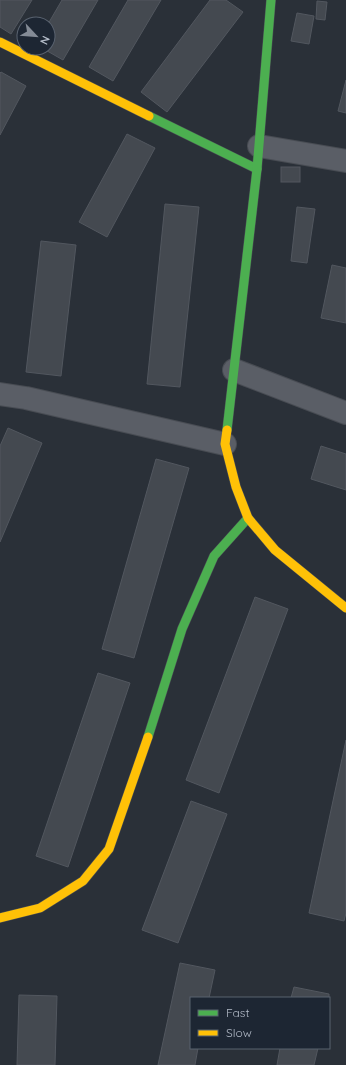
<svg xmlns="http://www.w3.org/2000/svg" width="346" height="1065" font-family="Quicksand,sans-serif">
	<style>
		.building { fill: #444950; stroke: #52575f }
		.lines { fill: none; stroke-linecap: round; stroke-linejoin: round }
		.street-casing { stroke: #484c53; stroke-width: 24 }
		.fast-casing { stroke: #484c53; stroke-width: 10 }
		.slow-casing { stroke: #484c53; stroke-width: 10 }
		.street { stroke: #5a5e66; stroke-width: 22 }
		.fast { stroke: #4caf50; stroke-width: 9 }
		.slow { stroke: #ffc107; stroke-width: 9 }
	</style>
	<rect width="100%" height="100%" fill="#2a3038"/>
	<g class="building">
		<path d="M0,0H32L11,34L0,27Z"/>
		<path d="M62,0H98L63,60L42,48H48V24Z"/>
		<path d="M128,0H161L113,81L89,67Z"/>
		<path d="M210,0H226L243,12L167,112L141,92Z"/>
		<path d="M317,1L327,2L325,20L316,19Z"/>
		<path d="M297,13L314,16L309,44L291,41Z"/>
		<path d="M1,72L26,86L0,135V73Z"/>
		<path d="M346,80V113L338,111Z"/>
		<path d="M127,134L155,148L107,237L79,222Z"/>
		<rect x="281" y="167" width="19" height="15"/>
		<path d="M165,204L199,207L180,387L147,384Z"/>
		<path d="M297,207L315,209L307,263L291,261Z"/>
		<path d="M41,241L76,245L61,376L26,372Z"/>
		<path d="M332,265L346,268V323L321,318Z"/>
		<path d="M8,428L42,443L0,542V446Z"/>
		<path d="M321,446L346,454V490L311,479Z"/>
		<path d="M156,459L189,468L134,658L102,649Z"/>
		<path d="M255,597L288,609L219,793L186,780Z"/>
		<path d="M98,673L130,683L68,867L36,856Z"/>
		<path d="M346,740V913L344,921L309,913Z"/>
		<path d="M191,801L227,814L178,943L142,930Z"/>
		<path d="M180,963L215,970L209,998H191V1048H198L195,1065H158Z"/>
		<path d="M294,987L329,994V998H291Z"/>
		<path d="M19,995L57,996L55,1065H17Z"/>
		<path d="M280,1048H318L314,1065H277Z"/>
	</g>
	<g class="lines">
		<g class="street-casing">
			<g id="street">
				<path d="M259,146L346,161"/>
				<path d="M234,370L346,413"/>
				<path d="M0,394L26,398L225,444"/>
			</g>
		</g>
		<g class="fast-casing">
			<g id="fast">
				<path d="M149,116L257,169"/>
				<path d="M227,430L257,169L271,0"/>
				<path d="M148,737L182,629L214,556L248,518"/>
			</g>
		</g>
		<g class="slow-casing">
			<g id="slow">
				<path d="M0,42L149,116"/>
				<path d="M227,430L225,444L236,487L248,518L275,550L346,608"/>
				<path d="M0,918L40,908L83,881L109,849L148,737"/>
			</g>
		</g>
		<use href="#street" class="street"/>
		<use href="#fast" class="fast"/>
		<use href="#slow" class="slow"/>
	</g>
	<rect x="190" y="997" width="140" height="52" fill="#1d2633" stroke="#59626f"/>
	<rect x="198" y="1010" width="20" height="6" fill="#4caf50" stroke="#59626f"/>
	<text x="226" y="1017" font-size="12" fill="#b4bcc9">Fast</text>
	<rect x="198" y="1030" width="20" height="6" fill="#ffc107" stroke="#59626f"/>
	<text x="226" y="1037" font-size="12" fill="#b4bcc9">Slow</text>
	<g transform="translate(36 36) rotate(116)"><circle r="19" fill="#1d2633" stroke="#59626f"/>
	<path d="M0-3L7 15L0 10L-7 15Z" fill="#848b96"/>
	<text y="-6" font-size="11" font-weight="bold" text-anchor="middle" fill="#b4bcc9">N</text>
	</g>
</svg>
